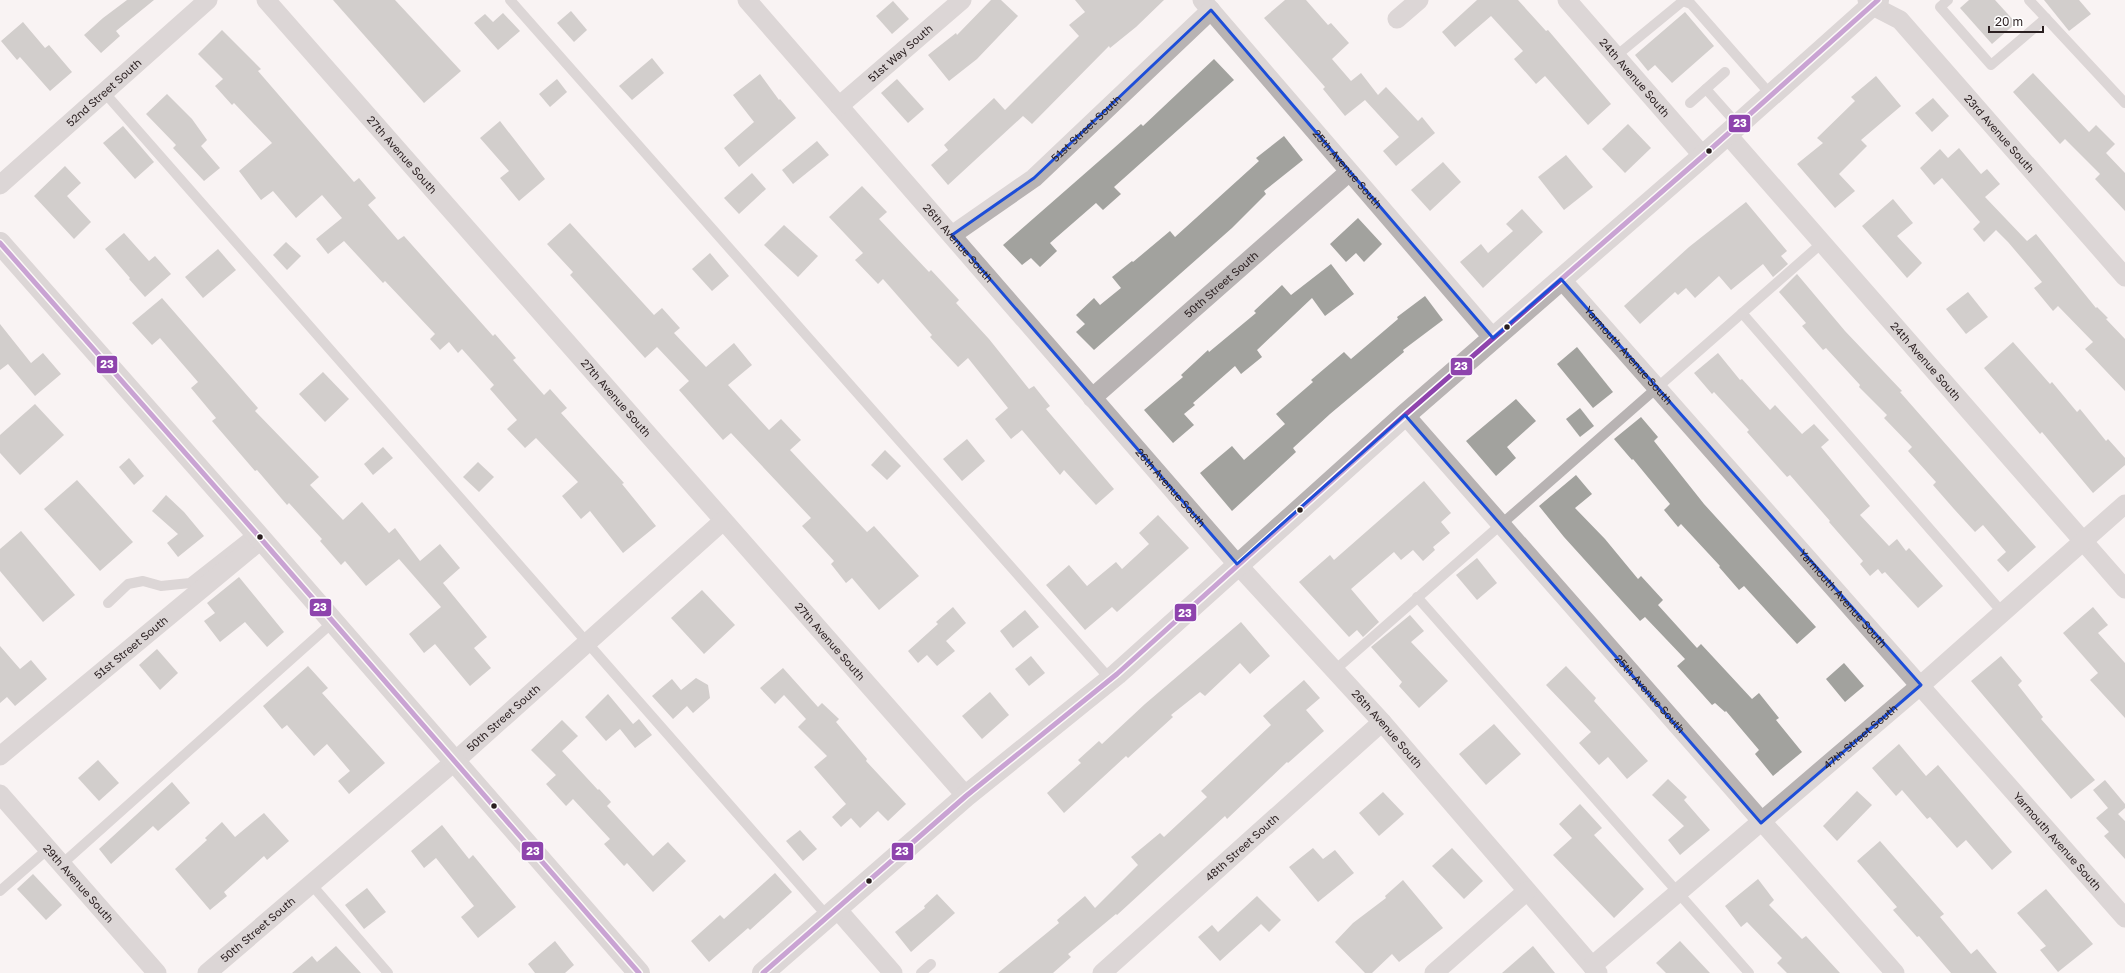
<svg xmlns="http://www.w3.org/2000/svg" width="2125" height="973" font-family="'Golos Text',sans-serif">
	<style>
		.building { fill: #a2a29e }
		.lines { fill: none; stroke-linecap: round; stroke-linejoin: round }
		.service { stroke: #b8b3b3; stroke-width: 10 }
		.minor { stroke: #b8b3b3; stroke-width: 19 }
		.tertiary { stroke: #b8b3b3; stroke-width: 22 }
		.bus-1-casing { stroke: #fff; stroke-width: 8 }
		.bus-1 { stroke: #8e44ad; stroke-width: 5 }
		.marked { fill: none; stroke: #1d4ed8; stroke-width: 3; stroke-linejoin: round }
		.bus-dot { fill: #2a1f20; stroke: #fff; stroke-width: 1.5 }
		.labels { text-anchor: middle; stroke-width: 4; stroke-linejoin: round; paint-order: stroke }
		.street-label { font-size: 11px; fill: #2a1f20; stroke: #fff }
		.line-badge { stroke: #fff; stroke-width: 1.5 }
		.badge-label { font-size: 11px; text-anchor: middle; font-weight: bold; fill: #fff }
	</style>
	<rect width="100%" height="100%" fill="#f9f3f3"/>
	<g class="building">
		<path d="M127,0H154L116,31L120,36L101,53L84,35L103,18Z"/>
		<path d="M333,0H395L461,71L424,103Z"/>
		<path d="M991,0H1001L1018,16L977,59L949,81L928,55L956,33L957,35Z"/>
		<path d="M1075,0H1164L1136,27L1110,48L1109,46L1032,124L1023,116L948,185L931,165L948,150L944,145L994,98L1005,110L1079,36L1069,25L1085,12Z"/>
		<path d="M1285,0H1306L1328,25L1331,23L1349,43L1332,59L1351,81L1361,73L1378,95L1386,87L1418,121L1422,117L1435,133L1396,166L1383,151L1399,137L1365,100L1345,116L1323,89L1325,87L1264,18Z"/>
		<path d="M1477,0H1518L1546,31L1548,30L1611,104L1588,125L1545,76L1536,84L1514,59L1523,51L1491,16L1455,47L1442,32Z"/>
		<path d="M1969,0H1995L2016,23L1992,44L1960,8Z"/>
		<path d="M2044,0H2079L2091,14L2069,31Z"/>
		<path d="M893,1L909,19L892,34L876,16Z"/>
		<path d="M571,11L587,30L574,42L557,23Z"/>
		<path d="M1685,12L1714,46L1672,83L1655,65L1648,71L1635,55Z"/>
		<path d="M503,13L520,31L498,50L474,23L485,14L493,22Z"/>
		<path d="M23,22L45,48L49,45L72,72L50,91L20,57L17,60L1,41Z"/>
		<path d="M222,30L261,69L258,71L354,182L359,178L376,198L368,205L398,240L404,236L493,336L495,334L516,358L513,360L544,395L550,389L567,408L561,413L624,483L622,484L656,526L623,553L590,511L581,519L562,496L578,482L536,438L525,448L507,429L517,420L490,389L494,385L462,349L458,353L449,342L440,350L430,339L435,334L385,281L383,283L344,241L328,254L316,239L342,218L322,195L296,218L273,191L261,200L239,171L272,143L234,103L232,105L215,86L223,79L198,54Z"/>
		<path d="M652,58L664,73L632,100L619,86Z"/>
		<path d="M1214,59L1234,80L1114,187L1121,194L1103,210L1096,203L1050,243L1057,251L1040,267L1031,258L1022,265L1003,245L1114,148L1141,124L1143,126Z"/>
		<path d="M2033,73L2089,132L2096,125L2115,144L2106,153L2125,173V211L2095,179L2100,174L2065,139L2060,144L2013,92Z"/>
		<path d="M760,74L779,100L780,99L796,118L739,167L724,148L754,122L733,95Z"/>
		<path d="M1876,76L1901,106L1861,140L1867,146L1839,174L1855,191L1835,208L1797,164L1823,143L1817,138L1855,101L1851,97Z"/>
		<path d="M557,79L567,92L550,107L539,94Z"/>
		<path d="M897,79L924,109L908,123L881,93Z"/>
		<path d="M167,94L192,119L207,140L201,146L220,168L204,181L173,148L176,145L146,114Z"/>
		<path d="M1933,98L1949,116L1932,132L1915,113Z"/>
		<path d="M500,121L545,179L519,201L500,178L509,171L480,138Z"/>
		<path d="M1628,124L1651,148L1625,173L1602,149Z"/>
		<path d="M123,126L154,162L135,179L103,143Z"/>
		<path d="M1284,136L1303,160L1264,191L1266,194L1232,228L1094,350L1076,332L1085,324L1076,315L1094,298L1100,305L1121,288L1112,277L1132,261L1133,262L1170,231L1175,237L1259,161L1256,158Z"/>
		<path d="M817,141L829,155L793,184L782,170Z"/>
		<path d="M1959,148L1981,174L1987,169L2000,184L1985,197L2027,241L2036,234L2096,308L2097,307L2108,318L2106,319L2125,339V391L2085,349L2093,342L2058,306L2053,311L2034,288L2042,282L2008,242L1996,230L1984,242L1973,229L1980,222L1942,178L1934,185L1920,168L1940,149L1948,158Z"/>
		<path d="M1566,155L1593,187L1564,210L1538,177Z"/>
		<path d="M1443,162L1461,182L1430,211L1411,190Z"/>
		<path d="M65,166L81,183L67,196L91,222L74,239L34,196Z"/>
		<path d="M752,173L766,189L739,214L724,198Z"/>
		<path d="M862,186L887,212L879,219L929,272L931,270L959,300L956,303L989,339L1029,389L1034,386L1050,406L1046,409L1114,489L1096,505L1064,470L1060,475L1022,430L1011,439L995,419L1008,408L968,358L958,367L930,337L932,335L883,279L878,284L855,260L863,253L829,217Z"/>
		<path d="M1893,199L1913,223L1897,236L1922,263L1907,278L1862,226Z"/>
		<path d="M1746,202L1787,251L1781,256L1788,264L1773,277L1763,264L1731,290L1719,276L1695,298L1686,288L1678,295L1675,292L1640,324L1624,306L1689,247Z"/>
		<path d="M1522,209L1543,232L1483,288L1460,262L1481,244L1488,253L1513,231L1506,224Z"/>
		<path d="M1358,218L1382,244L1364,262L1356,253L1346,262L1330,244Z"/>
		<path d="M570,223L654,315L662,308L680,328L674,333L706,367L734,343L752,365L728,385L769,430L781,419L801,440L790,450L867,532L874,526L919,576L879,610L852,578L846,583L831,564L834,561L802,526L811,518L731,433L723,440L679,390L689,381L657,347L645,358L570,275L573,272L547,244Z"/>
		<path d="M784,225L818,256L798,277L764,245Z"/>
		<path d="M124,233L149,261L155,256L171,274L145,297L129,279L130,278L105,249Z"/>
		<path d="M286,242L301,256L287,270L273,255Z"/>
		<path d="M218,249L236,270L203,298L185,277Z"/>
		<path d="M710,253L729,276L712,291L692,269Z"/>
		<path d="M1331,264L1354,294L1325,316L1312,298L1257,350L1262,357L1241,374L1235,366L1193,403L1195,405L1184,414L1194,425L1173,443L1144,410L1183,377L1181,375L1208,350L1209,352L1256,313L1254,311L1282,285L1291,295Z"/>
		<path d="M1797,274L1845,331L1902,391L1900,392L2036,547L2008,572L1997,560L2006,552L1983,525L1975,532L1954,509L1933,485L1936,482L1908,451L1912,447L1884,418L1887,415L1859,387L1860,385L1826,348L1823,350L1802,326L1806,323L1779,292Z"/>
		<path d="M1968,292L1988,317L1966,334L1946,309Z"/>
		<path d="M1425,296L1443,320L1403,350L1404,352L1330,414L1293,448L1296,452L1232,511L1200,473L1232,446L1244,460L1285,424L1276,414L1313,382L1311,380L1344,352L1351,359L1398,319L1397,317Z"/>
		<path d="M162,298L258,408L255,411L319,477L310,485L343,520L362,502L389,533L395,528L420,561L440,544L460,568L443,583L487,637L474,648L491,668L470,686L435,644L424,653L409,634L441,607L399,559L366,586L345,561L341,565L320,541L322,539L289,503L287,505L257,470L255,471L212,421L216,418L191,388L198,382L160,338L152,345L132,323Z"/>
		<path d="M0,324L31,363L43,353L61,374L35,396L8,364L0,370Z"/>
		<path d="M2013,342L2050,384L2052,382L2077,412L2080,409L2106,441L2108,439L2125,458V465L2093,493L2042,432L2040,434L1984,368Z"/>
		<path d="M1577,347L1613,392L1593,408L1557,364Z"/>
		<path d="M1718,353L1740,380L1742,379L1770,410L1775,405L1802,434L1814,424L1829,440L1821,447L1870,506L1860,515L1889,546L1897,539L1906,551L1909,548L1943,586L1918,608L1885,572L1882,574L1878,569L1870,576L1860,564L1863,561L1829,522L1830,521L1790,475L1787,477L1747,432L1749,430L1714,392L1712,394L1694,373Z"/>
		<path d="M323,372L349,399L325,422L299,394Z"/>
		<path d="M1516,399L1536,421L1507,447L1516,458L1496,476L1466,441Z"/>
		<path d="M35,404L64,435L20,475L0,453V435Z"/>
		<path d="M1580,408L1594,426L1580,437L1566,419Z"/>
		<path d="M1641,417L1658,437L1654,441L1704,504L1816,627L1797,644L1744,586L1739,590L1719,567L1720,566L1681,524L1678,527L1664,510L1670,504L1633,459L1632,460L1614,439Z"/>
		<path d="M967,439L985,461L962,481L943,459Z"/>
		<path d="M383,447L393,458L373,475L364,464Z"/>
		<path d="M885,450L901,466L887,480L871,465Z"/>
		<path d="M129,458L144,476L134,485L119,467Z"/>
		<path d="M478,462L494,477L479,492L463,477Z"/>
		<path d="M1576,475L1592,494L1575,508L1605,539L1638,579L1641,576L1663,600L1658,605L1697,648L1701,644L1752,699L1759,693L1779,718L1776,720L1802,752L1773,776L1755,754L1759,750L1726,711L1725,712L1715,703L1712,705L1677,666L1685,659L1645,617L1640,621L1564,537L1539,506Z"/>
		<path d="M77,480L133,542L100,571L44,509Z"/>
		<path d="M1424,481L1451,513L1441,522L1450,533L1433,547L1435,550L1423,561L1413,550L1401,560L1394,552L1351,589L1379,622L1363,637L1357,630L1349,637L1299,582L1330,555L1334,560Z"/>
		<path d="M166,495L184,512L204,536L178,557L167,543L178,534L152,511Z"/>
		<path d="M1158,515L1189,548L1117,612L1112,607L1085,630L1046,585L1069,565L1087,586L1116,562L1122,569L1149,544L1139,533Z"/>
		<path d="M21,531L75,595L43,622L0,571V549Z"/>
		<path d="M1477,558L1497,583L1477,600L1456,575Z"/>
		<path d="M239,577L284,632L267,647L245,622L220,642L204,621L215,613L207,603Z"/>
		<path d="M702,590L735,625L704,654L671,618Z"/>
		<path d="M953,607L966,623L946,641L955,651L937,666L927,655L918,663L908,651L938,624L936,622Z"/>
		<path d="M2093,607L2108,625L2098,633L2125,663V718L2090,680L2098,673L2063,633Z"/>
		<path d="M1025,610L1039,627L1013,648L1000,631Z"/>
		<path d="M1410,615L1424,631L1411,642L1448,681L1419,708L1399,686L1402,682L1371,647Z"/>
		<path d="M1241,622L1270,656L1250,674L1240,663L1205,696L1200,692L1171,715L1173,717L1128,758L1126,756L1064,813L1047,793L1081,763L1078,760L1099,741L1102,744L1145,704Z"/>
		<path d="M0,646L20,669L31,660L47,679L15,706L7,697L0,703Z"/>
		<path d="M157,649L178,673L160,690L139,665Z"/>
		<path d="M1031,656L1045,673L1029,686L1015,669Z"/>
		<path d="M2001,656L2022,681L2018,685L2043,717L2041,719L2095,780L2071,799L1971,681Z"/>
		<path d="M1844,663L1864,686L1845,702L1826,679Z"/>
		<path d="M308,666L328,688L322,693L385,763L349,794L338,781L350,771L327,744L314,756L287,725L282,729L263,706Z"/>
		<path d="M1566,666L1596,698L1594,701L1648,761L1627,779L1608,757L1599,765L1579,743L1591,732L1546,685Z"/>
		<path d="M783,668L818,707L822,703L839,719L836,722L867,759L866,761L906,804L888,821L878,811L860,828L851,818L841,827L832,817L846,804L814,767L827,756L798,727L806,719L784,695L775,704L760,688Z"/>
		<path d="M696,678L708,685L710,698L693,713L687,706L673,719L652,696L672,679L681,690Z"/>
		<path d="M1304,680L1320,698L1306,710L1324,731L1288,763L1287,762L1227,819L1225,816L1117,915L1116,914L1068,954L1071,957L1053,973H998L1059,923L1057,920L1085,896L1095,908L1138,865L1131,857L1160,833L1164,837L1207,797L1201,791L1271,725L1263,716Z"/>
		<path d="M990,692L1009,715L982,739L962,716Z"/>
		<path d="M608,694L633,724L639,719L652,735L635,748L620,729L606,741L585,717Z"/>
		<path d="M562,720L578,736L562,751L598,790L599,789L611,802L607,806L653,856L668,842L686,861L653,892L627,863L624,866L604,844L610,839L573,799L566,806L546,784L556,775L531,750Z"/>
		<path d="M1494,724L1521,754L1486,785L1459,754Z"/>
		<path d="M1899,744L1926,776L1938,765L2012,852L1992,870L1966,840L1957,848L1930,817L1927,819L1902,790L1896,796L1872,768Z"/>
		<path d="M98,760L119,783L99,801L78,778Z"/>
		<path d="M1668,779L1687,797L1684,800L1710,830L1680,855L1668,840L1684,826L1652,795Z"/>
		<path d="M2105,780L2125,804V808L2118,814L2125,821V859L2104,836L2109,832L2096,818L2108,808L2093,790Z"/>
		<path d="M172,782L190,803L158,831L153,826L111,864L99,849Z"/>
		<path d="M1857,791L1872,805L1837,841L1823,826Z"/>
		<path d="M1383,792L1404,814L1379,836L1359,813Z"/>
		<path d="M1580,804L1602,828L1594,835L1644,889L1614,918L1553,855L1572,838L1559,824Z"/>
		<path d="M264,813L289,841L267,860L264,856L224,892L227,896L210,910L175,869L207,840L205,838L222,822L235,837Z"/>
		<path d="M442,825L469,859L473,855L516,907L478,938L461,917L474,906L436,858L424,868L411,851Z"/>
		<path d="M800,830L817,849L803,861L786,841Z"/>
		<path d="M1880,841L1944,914L1940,917L1971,954L1977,949L1997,973H1951L1919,936L1917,937L1893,910L1897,907L1857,861Z"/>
		<path d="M1313,848L1323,859L1335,850L1354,873L1318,902L1289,867Z"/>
		<path d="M1452,848L1483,881L1464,899L1432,866Z"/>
		<path d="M775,873L792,892L750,930L748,928L709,962L691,941L720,915L724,919Z"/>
		<path d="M33,874L62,905L46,920L17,889Z"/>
		<path d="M1758,879L1774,900L1769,905L1802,939L1806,936L1840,973H1787L1777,963L1782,958L1747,922L1741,927L1725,906Z"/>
		<path d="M1403,880L1443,928L1399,962L1392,954L1372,973H1365L1335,942L1353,923L1386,898L1385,896Z"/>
		<path d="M367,888L386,912L364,929L345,905Z"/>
		<path d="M2046,889L2093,944L2058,972L2040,950L2046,946L2017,913Z"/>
		<path d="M937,894L955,913L911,952L895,932L925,908L924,906Z"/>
		<path d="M1257,896L1281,920L1269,932L1261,924L1220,961L1198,937L1212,925L1218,932Z"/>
		<path d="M555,941L574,965L565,973H535L528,964Z"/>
		<path d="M1680,941L1710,973H1666L1656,963Z"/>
		<path d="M336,946L361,973H292L312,956L317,962Z"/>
		<path d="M1533,946L1555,973H1502Z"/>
	</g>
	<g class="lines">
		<g class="service">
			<path d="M510,0L1110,679"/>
			<path d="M1948,0L1940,7L1991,65L2046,18"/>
			<path d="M2029,0L2125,103"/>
			<path d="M1616,56L1683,1L1691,4L1771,95"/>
			<path d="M1706,89L1738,125"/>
			<path d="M104,92L828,917"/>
			<path d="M1690,103L1725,72"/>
			<path d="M1742,313L2002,612"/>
			<path d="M1417,597L1749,973"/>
			<path d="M108,603L128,584L143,581L161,586L190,583L255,532"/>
			<path d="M1335,670L1822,243"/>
			<path d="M62,864L333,622"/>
			<path d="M311,884L388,973"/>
			<path d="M0,891L48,849"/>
			<path d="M921,973L931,964"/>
		</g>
		<g class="minor">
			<path id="s1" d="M266,0L966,796"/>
			<path id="s2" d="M747,0L1237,564L1382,722L1598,973"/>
			<path id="s3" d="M1202,0L1493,338"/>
			<path id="s4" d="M1567,0L1703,156"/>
			<path id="s5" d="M1867,0L1871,5L1900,20L2125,277"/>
			<path d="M1397,19L1419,0"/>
			<path id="s6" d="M839,106L962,0"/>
			<path id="s7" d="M1727,134L2125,589"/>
			<path id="s8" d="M0,185L208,0"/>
			<path id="s9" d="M952,235L1034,178L1211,10"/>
			<path id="s10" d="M1561,279L2125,918"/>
			<path id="s11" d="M1092,398L1349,172"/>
			<path id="s12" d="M1405,415L1895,973"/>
			<path id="s13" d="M0,756L262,539"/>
			<path id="s14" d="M0,794L157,973"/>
			<path d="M837,909L893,973"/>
			<path id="s15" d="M1592,966L1921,685L2125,504"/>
			<path id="s16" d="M207,973L454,762L723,521"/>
			<path id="s17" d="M1102,973L1382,722"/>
			<path d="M1434,973L1527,891"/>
		</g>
		<g class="tertiary">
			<path d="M0,243L255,532L639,973"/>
			<path d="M763,973L966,796L1117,674L1405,415L1703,156L1878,0"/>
		</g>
		<g class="bus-1-casing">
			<g id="bus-1">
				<path d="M0,243L255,532L639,973"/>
				<path d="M763,973L966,796L1117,674L1405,415L1703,156L1878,0"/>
			</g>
		</g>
		<use href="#bus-1" class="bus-1"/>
	</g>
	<path d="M0 0H2125V973H0ZM1211,10L1493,338L1561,279L1921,685L1761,823L1405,415L1237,564L952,235L1034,178Z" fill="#f9f3f3" fill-opacity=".55" fill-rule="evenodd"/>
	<path class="marked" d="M1211,10L1493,338L1561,279L1921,685L1761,823L1405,415L1237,564L952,235L1034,178Z"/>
	<g class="bus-dot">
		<circle cx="1709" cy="151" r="3.5"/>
		<circle cx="1507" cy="327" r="3.5"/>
		<circle cx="1300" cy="510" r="3.5"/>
		<circle cx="260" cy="537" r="3.5"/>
		<circle cx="494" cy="806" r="3.5"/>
		<circle cx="869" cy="881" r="3.5"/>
	</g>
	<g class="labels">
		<g class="street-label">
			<text dy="4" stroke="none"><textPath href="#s6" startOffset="81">51st Way South</textPath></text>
			<text dy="4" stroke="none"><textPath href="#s4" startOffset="103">24th Avenue South</textPath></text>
			<text dy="4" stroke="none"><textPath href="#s8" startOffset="139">52nd Street South</textPath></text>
			<text dy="4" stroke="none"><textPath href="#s9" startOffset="172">51st Street South</textPath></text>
			<text dy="4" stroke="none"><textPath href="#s5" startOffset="190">23rd Avenue South</textPath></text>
			<text dy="4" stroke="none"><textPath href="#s1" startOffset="206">27th Avenue South</textPath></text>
			<text dy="4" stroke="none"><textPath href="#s3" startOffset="223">25th Avenue South</textPath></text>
			<text dy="4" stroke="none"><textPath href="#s2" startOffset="322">26th Avenue South</textPath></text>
			<text dy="4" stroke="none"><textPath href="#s11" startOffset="172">50th Street South</textPath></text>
			<text dy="4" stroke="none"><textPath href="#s10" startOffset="102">Yarmouth Avenue South</textPath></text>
			<text dy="4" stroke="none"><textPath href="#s7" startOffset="302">24th Avenue South</textPath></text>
			<text dy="4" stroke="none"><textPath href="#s1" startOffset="530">27th Avenue South</textPath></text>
			<text dy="4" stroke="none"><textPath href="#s2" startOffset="646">26th Avenue South</textPath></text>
			<text dy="4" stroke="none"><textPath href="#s10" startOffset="426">Yarmouth Avenue South</textPath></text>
			<text dy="4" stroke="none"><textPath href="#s1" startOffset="854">27th Avenue South</textPath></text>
			<text dy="4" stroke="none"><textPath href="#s13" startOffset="170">51st Street South</textPath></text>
			<text dy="4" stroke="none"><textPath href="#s12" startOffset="371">25th Avenue South</textPath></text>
			<text dy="4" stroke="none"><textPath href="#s16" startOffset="391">50th Street South</textPath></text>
			<text dy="4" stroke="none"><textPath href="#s2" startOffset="970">26th Avenue South</textPath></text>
			<text dy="4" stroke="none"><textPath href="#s15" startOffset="353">47th Street South</textPath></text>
			<text dy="4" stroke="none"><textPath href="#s10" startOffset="750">Yarmouth Avenue South</textPath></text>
			<text dy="4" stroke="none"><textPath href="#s17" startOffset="188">48th Street South</textPath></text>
			<text dy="4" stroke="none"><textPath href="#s14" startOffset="119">29th Avenue South</textPath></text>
			<text dy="4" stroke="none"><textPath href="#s16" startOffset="67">50th Street South</textPath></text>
		</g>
	</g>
	<g class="line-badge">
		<rect x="1728" y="114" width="23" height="19" rx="4" fill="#8e44ad"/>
		<rect x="96" y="355" width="22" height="19" rx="4" fill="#8e44ad"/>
		<rect x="1450" y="357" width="23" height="19" rx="4" fill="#8e44ad"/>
		<rect x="309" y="598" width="23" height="19" rx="4" fill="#8e44ad"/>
		<rect x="1174" y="603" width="23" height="19" rx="4" fill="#8e44ad"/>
		<rect x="521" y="841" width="23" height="20" rx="4" fill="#8e44ad"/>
		<rect x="891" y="842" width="23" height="19" rx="4" fill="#8e44ad"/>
	</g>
	<g class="badge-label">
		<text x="1740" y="127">23</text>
		<text x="107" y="368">23</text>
		<text x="1461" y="370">23</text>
		<text x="320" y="611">23</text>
		<text x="1185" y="617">23</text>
		<text x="533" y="855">23</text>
		<text x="902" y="855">23</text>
	</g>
	<path d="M1989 26v6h54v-6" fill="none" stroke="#2a1f20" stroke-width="2"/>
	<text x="1995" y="26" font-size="12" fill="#2a1f20" stroke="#ffffff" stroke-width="3" paint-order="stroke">20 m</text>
</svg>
